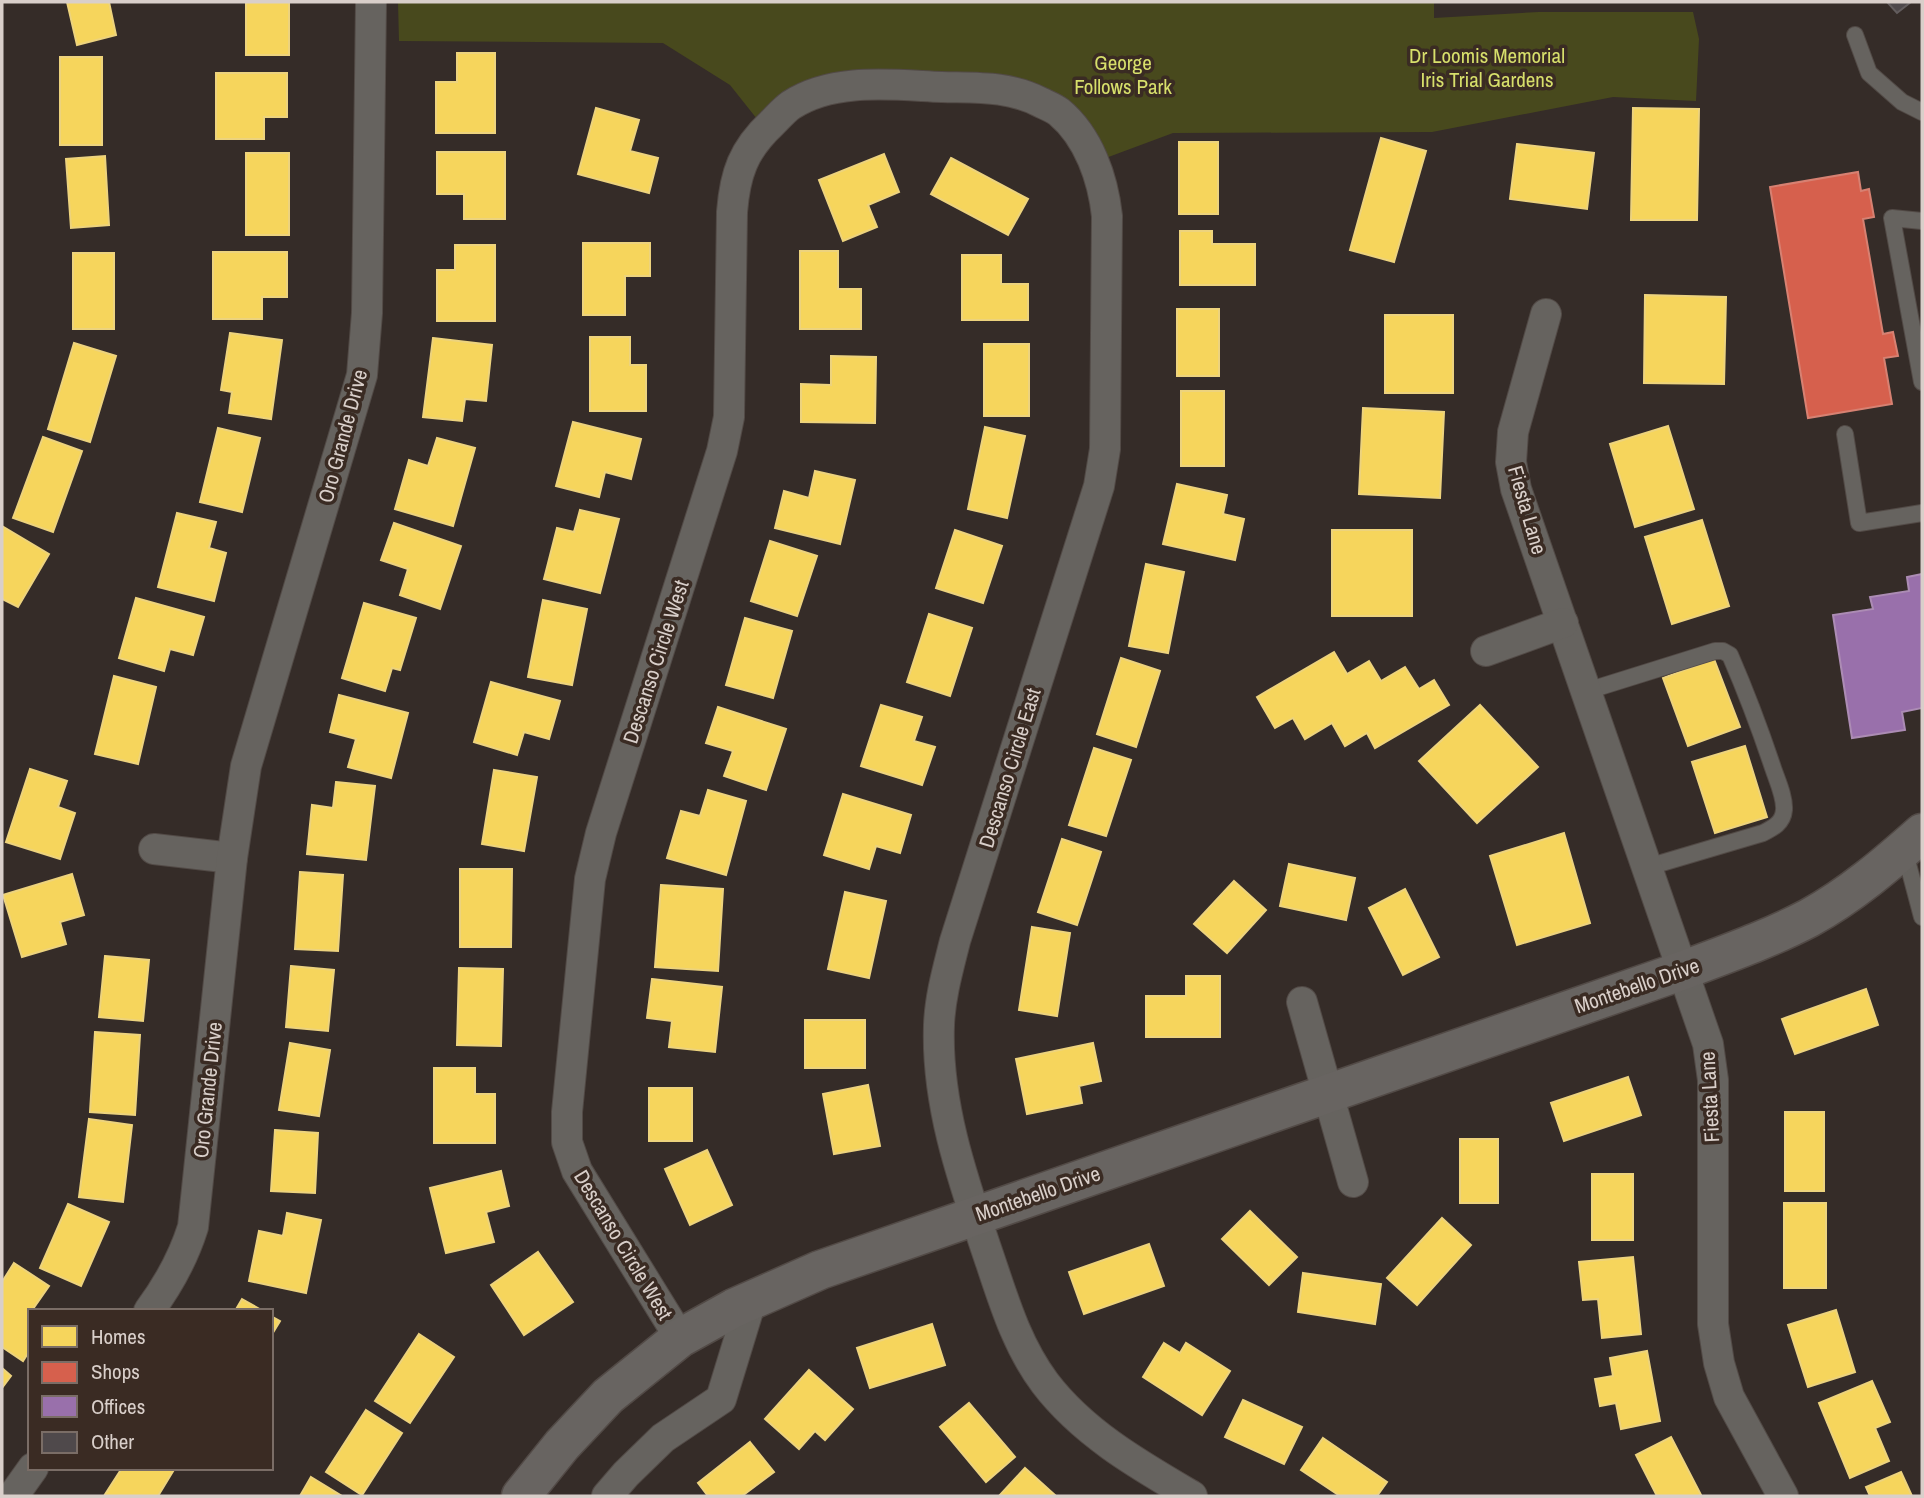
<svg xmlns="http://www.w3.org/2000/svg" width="1924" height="1498" font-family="'Archivo Narrow',sans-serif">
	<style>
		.green { fill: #48491d }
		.homes { fill: #f6d55c; stroke: #edd37d; stroke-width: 2 }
		.shops { fill: #d6604d; stroke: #d78172; stroke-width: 2 }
		.offices { fill: #9970ab; stroke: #ac8cb4; stroke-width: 2 }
		.building { fill: #4f494b; stroke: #635d5e; stroke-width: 2 }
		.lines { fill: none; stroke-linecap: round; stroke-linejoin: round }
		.lane-casing { stroke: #524a46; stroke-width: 18 }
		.street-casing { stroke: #524a46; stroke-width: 32 }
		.secondary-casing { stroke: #524a46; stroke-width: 41 }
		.lane { stroke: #66635f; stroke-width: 16 }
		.street { stroke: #66635f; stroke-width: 30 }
		.secondary { stroke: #686461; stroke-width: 38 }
		.labels { text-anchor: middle; stroke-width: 7; stroke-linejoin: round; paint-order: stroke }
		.park-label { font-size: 21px; fill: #d7df6b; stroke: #3a2b23 }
		.street-label { font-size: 21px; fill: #d9cfca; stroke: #3a2b23 }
	</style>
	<rect width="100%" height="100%" fill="#352c28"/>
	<path class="green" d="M398,2H1434V18L1539,12H1693L1699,39L1696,101L1613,97L1432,132L1173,133L1095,162L1059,111L849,85L765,129L730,85L663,43L399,41Z"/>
	<g class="homes">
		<path d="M67,2H109L116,35L77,45Z"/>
		<rect x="246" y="2" width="43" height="53"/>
		<path d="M457,53H495V133H436V82H457Z"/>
		<rect x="60" y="57" width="42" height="88"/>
		<path d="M216,73H287V117H264V139H216Z"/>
		<path d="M596,108L639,120L630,151L658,158L649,193L578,174Z"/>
		<path d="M1633,108L1699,109L1697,220H1631Z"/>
		<path d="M1381,138L1426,151L1394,262L1350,250Z"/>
		<rect x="1179" y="142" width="39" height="72"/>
		<path d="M1517,144L1594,153L1587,209L1510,199Z"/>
		<path d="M437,152H505V219H464V194H437Z"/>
		<rect x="246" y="153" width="43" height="82"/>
		<path d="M884,154L899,192L868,205L877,227L843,241L819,180Z"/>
		<path d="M105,156L109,225L71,228L66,159Z"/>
		<path d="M951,158L1028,199L1008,235L931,194Z"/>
		<path d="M1180,231H1212V244H1255V285H1180Z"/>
		<path d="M583,243H650V276H625V315H583Z"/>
		<path d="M455,245H495V321H437V270H455Z"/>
		<path d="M800,251H838V289H861V329H800Z"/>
		<path d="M213,252H287V297H262V319H213Z"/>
		<rect x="73" y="253" width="41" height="76"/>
		<path d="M962,255H1001V284H1028V320H962Z"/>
		<path d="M1645,295L1726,297L1724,384L1644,383Z"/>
		<rect x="1177" y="309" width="42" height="67"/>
		<rect x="1385" y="315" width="68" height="78"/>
		<path d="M230,333L282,340L271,419L229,413L232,392L221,390Z"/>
		<path d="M590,337H630V365H646V411H590Z"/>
		<path d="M433,338L492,345L486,401L465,399L462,421L423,417Z"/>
		<path d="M74,343L116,356L90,442L48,429Z"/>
		<rect x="984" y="344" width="45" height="72"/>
		<path d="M831,356L876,357L875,423L801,422V384L831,385Z"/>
		<rect x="1181" y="391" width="43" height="75"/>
		<path d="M1363,408L1444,412L1440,498L1359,494Z"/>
		<path d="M573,422L641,439L631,479L605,472L599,497L556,486Z"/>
		<path d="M1668,426L1694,509L1635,527L1610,444Z"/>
		<path d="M985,427L1025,436L1007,518L968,509Z"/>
		<path d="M218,428L260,438L242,512L200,502Z"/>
		<path d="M43,437L82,451L53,532L13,518Z"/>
		<path d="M437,438L475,448L453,526L395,509L409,460L428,466Z"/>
		<path d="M815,471L855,480L840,544L775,528L784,491L809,498Z"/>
		<path d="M1177,484L1227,495L1223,514L1244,519L1235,560L1163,544Z"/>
		<path d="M580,510L619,519L600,593L544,579L557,528L574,532Z"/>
		<path d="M177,513L216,522L209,548L226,553L214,601L158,587Z"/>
		<path d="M1702,520L1729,606L1672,624L1645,537Z"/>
		<path d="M394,523L461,546L440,609L400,595L408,569L381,560Z"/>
		<path d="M2,526L49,554L18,607L2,599Z"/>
		<path d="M955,530L1002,546L983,603L936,588Z"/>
		<rect x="1332" y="530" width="80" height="86"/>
		<path d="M770,541L817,556L797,616L751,601Z"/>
		<path d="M1146,564L1184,572L1168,653L1129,646Z"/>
		<path d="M136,598L204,617L193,655L170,649L164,671L119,658Z"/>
		<path d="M543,600L587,609L572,685L528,677Z"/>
		<path d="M364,603L416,618L400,670L392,668L385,691L342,678Z"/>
		<path d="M929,614L972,628L950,696L907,682Z"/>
		<path d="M745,618L792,631L773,698L726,685Z"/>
		<path d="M1334,652L1347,674L1369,661L1381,681L1405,667L1419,689L1434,680L1449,705L1375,748L1367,733L1345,746L1332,723L1305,739L1293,718L1275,728L1257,697Z"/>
		<path d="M1121,658L1160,671L1136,747L1097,734Z"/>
		<path d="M1714,659L1740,727L1688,746L1663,678Z"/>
		<path d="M114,676L156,687L138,764L95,754Z"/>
		<path d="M491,682L560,701L549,739L524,732L517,755L474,742Z"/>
		<path d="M339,695L408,713L391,778L348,767L356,739L330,732Z"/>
		<path d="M881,705L922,717L914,741L935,747L922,785L861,766Z"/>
		<path d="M1480,705L1538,767L1477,823L1419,761Z"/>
		<path d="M718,707L786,729L766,790L724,776L733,751L706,743Z"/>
		<path d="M1745,746L1767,817L1715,833L1692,762Z"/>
		<path d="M1094,748L1131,760L1106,836L1069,825Z"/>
		<path d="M30,769L67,781L58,807L75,813L60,859L6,842Z"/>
		<path d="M494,770L537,777L524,851L482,844Z"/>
		<path d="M336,782L375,786L366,860L307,854L312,805L333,808Z"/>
		<path d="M708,790L746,801L726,875L667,858L681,811L700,816Z"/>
		<path d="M843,794L911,815L900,853L876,846L869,869L824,855Z"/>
		<path d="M1564,833L1590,923L1517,945L1490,856Z"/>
		<path d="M1062,839L1101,852L1077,925L1038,912Z"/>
		<path d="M1289,864L1355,878L1346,920L1280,906Z"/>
		<path d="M460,869H512L511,947H460Z"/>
		<path d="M300,872L343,875L338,951L295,949Z"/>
		<path d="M72,874L84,915L60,922L66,944L22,957L3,895Z"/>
		<path d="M1234,881L1266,910L1227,953L1194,924Z"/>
		<path d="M661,885L723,889L718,971L655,967Z"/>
		<path d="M1405,889L1439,957L1403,975L1369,908Z"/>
		<path d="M845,892L886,901L869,978L828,969Z"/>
		<path d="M1032,927L1070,933L1057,1016L1019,1010Z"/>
		<path d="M105,956L149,960L143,1021L99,1017Z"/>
		<path d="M291,966L334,970L328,1031L286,1027Z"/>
		<path d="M459,968L503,969L501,1046L457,1045Z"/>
		<path d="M1186,976H1220V1037H1146V996H1186Z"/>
		<path d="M652,979L722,987L715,1052L669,1047L672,1021L647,1018Z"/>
		<path d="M1866,989L1878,1025L1795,1054L1782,1019Z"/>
		<rect x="805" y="1020" width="60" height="48"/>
		<path d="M95,1032L140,1035L135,1115L90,1112Z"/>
		<path d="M290,1043L330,1050L319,1116L279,1110Z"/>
		<path d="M1093,1043L1101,1081L1079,1086L1082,1103L1027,1114L1016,1059Z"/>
		<path d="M434,1068H475V1094H495V1143H434Z"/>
		<path d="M1628,1077L1641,1115L1564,1141L1551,1103Z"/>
		<path d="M868,1085L880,1146L834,1154L823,1094Z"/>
		<rect x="649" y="1088" width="43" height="53"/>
		<rect x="1785" y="1112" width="39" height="79"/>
		<path d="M89,1119L132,1125L123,1202L79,1197Z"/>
		<path d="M275,1130L318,1133L315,1193L271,1191Z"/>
		<rect x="1460" y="1139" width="38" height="64"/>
		<path d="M707,1150L732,1205L690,1225L665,1169Z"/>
		<path d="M501,1171L509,1206L486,1212L494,1242L446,1253L430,1188Z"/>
		<rect x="1592" y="1174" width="41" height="66"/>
		<rect x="1784" y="1203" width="42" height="85"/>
		<path d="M68,1204L109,1222L81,1286L40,1268Z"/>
		<path d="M1250,1211L1297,1257L1269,1285L1222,1239Z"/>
		<path d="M287,1213L321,1220L306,1293L249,1281L259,1231L283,1236Z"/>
		<path d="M1442,1218L1471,1245L1417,1305L1387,1278Z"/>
		<path d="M1149,1244L1164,1286L1084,1314L1069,1272Z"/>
		<path d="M538,1252L573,1302L524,1335L491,1285Z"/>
		<path d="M1633,1257L1641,1334L1602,1338L1598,1299L1583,1300L1579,1262Z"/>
		<path d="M14,1263L49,1286L33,1309L35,1311H30V1350L23,1361L2,1347V1282Z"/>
		<path d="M1303,1273L1381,1284L1375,1324L1298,1312Z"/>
		<path d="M242,1299L263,1311H235Z"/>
		<path d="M1836,1310L1855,1372L1808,1387L1788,1325Z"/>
		<path d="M271,1316L280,1321L271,1336Z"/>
		<path d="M932,1324L945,1365L870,1388L857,1348Z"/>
		<path d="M419,1334L454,1357L410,1423L375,1401Z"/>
		<path d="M1164,1343L1180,1353L1186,1343L1230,1371L1202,1415L1143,1377Z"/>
		<path d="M1647,1351L1660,1421L1621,1429L1616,1403L1600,1406L1595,1379L1613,1376L1610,1358Z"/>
		<path d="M2,1368L11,1376L2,1388Z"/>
		<path d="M809,1370L853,1409L825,1440L815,1431L799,1449L765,1419Z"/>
		<path d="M1872,1381L1890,1422L1875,1428L1889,1461L1850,1478L1819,1403Z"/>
		<path d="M1243,1400L1302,1427L1284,1464L1225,1437Z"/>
		<path d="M969,1403L1015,1457L986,1482L940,1427Z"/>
		<path d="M366,1410L402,1433L362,1495L326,1472Z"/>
		<path d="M1671,1437L1701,1495L1698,1496H1657L1636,1455Z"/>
		<path d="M1323,1438L1387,1482L1377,1496H1340L1301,1470Z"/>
		<path d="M750,1442L774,1472L742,1496H708L698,1483Z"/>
		<path d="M122,1468H175L158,1496H104Z"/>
		<path d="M1025,1468L1056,1496H999Z"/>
		<path d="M1901,1472L1912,1496H1870L1866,1487Z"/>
		<path d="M311,1477L342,1496H300Z"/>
	</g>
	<path class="shops" d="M1858,172L1861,191L1869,189L1874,217L1863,219L1883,334L1893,332L1898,356L1884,358L1892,404L1808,418L1770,187Z"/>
	<path class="offices" d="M1922,574V708L1902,712L1905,730L1852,738L1833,615L1873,609L1870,597L1909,591L1907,577Z"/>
	<path class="building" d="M1887,2H1911L1897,13Z"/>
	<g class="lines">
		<g class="lane-casing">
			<g id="lane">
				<path d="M1855,35L1869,73L1902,102L1922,112"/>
				<path d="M1922,221L1892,218L1922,382"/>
				<path d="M1845,434L1859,523L1922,513"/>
				<path d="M1587,691L1715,651H1723L1730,655C1746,692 1760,729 1773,768C1777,780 1785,797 1784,810C1783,823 1773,828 1763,833L1648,867"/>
				<path d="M1904,849L1922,917"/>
			</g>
		</g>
		<g class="street-casing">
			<g id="street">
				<path d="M1546,314L1513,432L1511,462L1516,489L1708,1044L1713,1080V1324L1719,1363L1729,1397L1783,1496"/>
				<path d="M1486,651L1563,623"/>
				<path d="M154,849L232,858"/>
				<path d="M1302,1002L1353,1182"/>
				<path d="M149,1311C169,1284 183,1259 193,1227L232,858L246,766L362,375L367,313L371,2"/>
				<path d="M680,1338L577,1171L567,1142V1112L590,879L601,833L722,451L729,417L732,212C735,174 743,150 772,123C778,117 784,110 791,105C834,77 893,85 942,87C977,88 1009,86 1040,102C1046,105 1054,108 1059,112C1089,137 1103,179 1107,216L1105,449L1099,486L955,941C948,969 940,997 939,1025C936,1107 965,1186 991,1263C1005,1305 1018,1347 1045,1383C1083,1433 1139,1465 1192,1496"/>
				<path d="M13,1496L33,1468"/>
				<path d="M607,1496L626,1474L663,1438L721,1399L751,1301"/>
			</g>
		</g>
		<g class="secondary-casing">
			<path id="secondary" d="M521,1496L562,1445L608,1396L680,1338L734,1308L820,1270L1684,970C1726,954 1769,939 1809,918C1851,895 1887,864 1922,833"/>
		</g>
		<use href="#lane" class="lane"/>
		<use href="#street" class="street"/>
		<use href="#secondary" class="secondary"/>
	</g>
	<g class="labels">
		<g class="park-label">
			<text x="1487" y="63">Dr Loomis Memorial<tspan x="1487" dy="24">Iris Trial Gardens</tspan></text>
			<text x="1123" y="70">George<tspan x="1123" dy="24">Follows Park</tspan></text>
		</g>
		<g class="street-label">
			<text transform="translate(343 436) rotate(-75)" y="7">Oro Grande Drive</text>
			<text transform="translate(1527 510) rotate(74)" y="7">Fiesta Lane</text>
			<text transform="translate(656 662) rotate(-72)" y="7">Descanso Circle West</text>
			<text transform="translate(1010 768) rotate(-73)" y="7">Descanso Circle East</text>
			<text transform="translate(1637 986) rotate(-19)" y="7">Montebello Drive</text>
			<text transform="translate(208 1090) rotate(-84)" y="7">Oro Grande Drive</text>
			<text transform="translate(1710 1097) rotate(-93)" y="7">Fiesta Lane</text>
			<text transform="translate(1038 1194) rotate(-19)" y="7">Montebello Drive</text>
			<text transform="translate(623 1245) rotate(59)" y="7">Descanso Circle West</text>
		</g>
	</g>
	<rect width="1924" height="1498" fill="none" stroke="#d9cfca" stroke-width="7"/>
	<rect x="28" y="1309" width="245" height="161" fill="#3a2b23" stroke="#7a6d66" stroke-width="2"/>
	<rect x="42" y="1326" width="35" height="21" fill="#f6d55c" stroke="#7a6d66" stroke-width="2"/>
	<text x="91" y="1344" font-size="21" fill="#d9cfca">Homes</text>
	<rect x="42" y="1362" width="35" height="21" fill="#d6604d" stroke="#7a6d66" stroke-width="2"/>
	<text x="91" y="1379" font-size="21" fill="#d9cfca">Shops</text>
	<rect x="42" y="1396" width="35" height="21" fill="#9970ab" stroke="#7a6d66" stroke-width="2"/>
	<text x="91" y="1414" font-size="21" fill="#d9cfca">Offices</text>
	<rect x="42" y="1432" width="35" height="21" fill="#4f494b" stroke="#7a6d66" stroke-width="2"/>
	<text x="91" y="1449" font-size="21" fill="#d9cfca">Other</text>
</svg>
